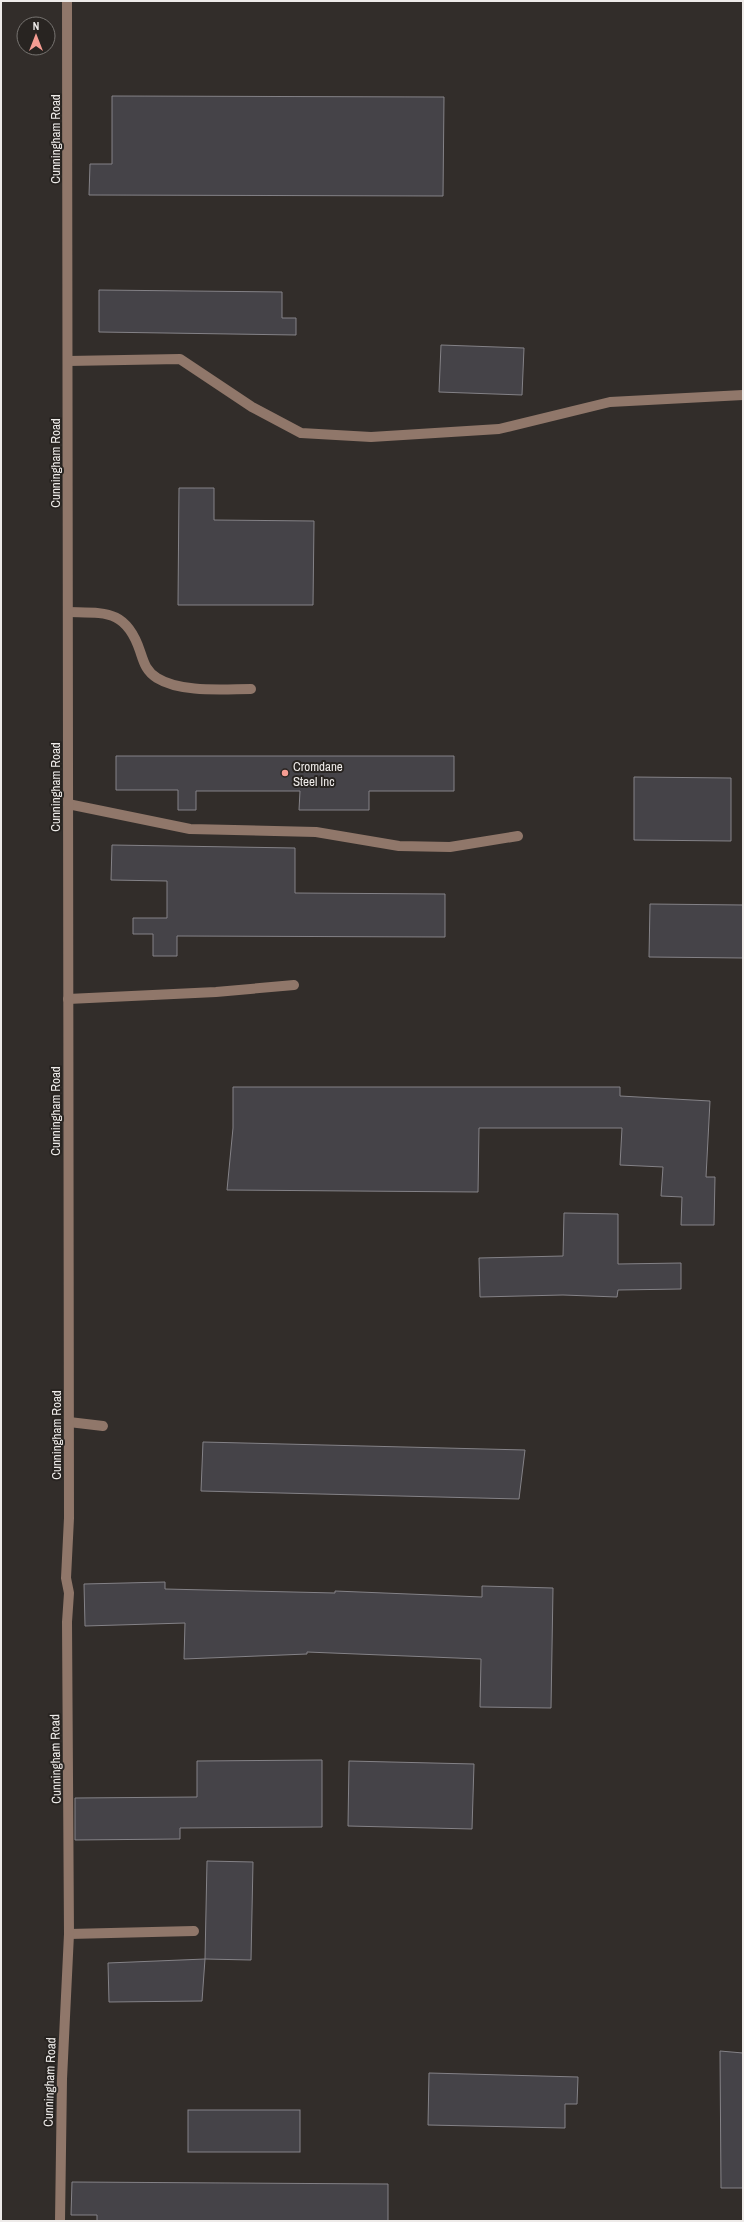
<svg xmlns="http://www.w3.org/2000/svg" width="744" height="2222" font-family="'Archivo Narrow',sans-serif">
	<style>
		.building { fill: #454348; stroke: #848287 }
		.lines { fill: none; stroke-linecap: round; stroke-linejoin: round }
		.minor { stroke: #90776a; stroke-width: 10 }
		.poi-dot { fill: #f59c92; stroke: #282421; stroke-width: 1.5 }
		.labels { text-anchor: middle; stroke-width: 4; stroke-linejoin: round; paint-order: stroke }
		.street-label { font-size: 13px; fill: #eeebe9; stroke: #282421 }
		.poi-label { font-size: 13px; fill: #eeebe9; stroke: #282421; text-anchor: start }
	</style>
	<rect width="100%" height="100%" fill="#322d2a"/>
	<g class="building">
		<path d="M112,96L444,97L443,196L89,195L90,164H112Z"/>
		<path d="M99,290L282,292V318H296V335L99,332Z"/>
		<path d="M441,345L524,348L522,395L439,392Z"/>
		<path d="M179,488H214V520L314,521L313,605H178Z"/>
		<path d="M116,756H454V791H369V810H299L300,791H196V810H178V790H116Z"/>
		<path d="M634,777L731,778V841L634,840Z"/>
		<path d="M112,845L295,848V893L445,894V937L177,936V956H153V934H133V918H167V881L111,880Z"/>
		<path d="M650,904L743,905V958L649,957Z"/>
		<path d="M233,1087H620V1096L710,1101L706,1177H715L714,1225H681L682,1197L661,1196L663,1167L620,1165L622,1128H479L478,1192L227,1190L233,1128Z"/>
		<path d="M564,1213L618,1214V1264L681,1263V1289L618,1290L617,1297L563,1295L480,1297L479,1258L563,1256Z"/>
		<path d="M203,1442L525,1450L519,1499L201,1491Z"/>
		<path d="M165,1582V1589L335,1593V1591L482,1597V1586L553,1588L551,1708L480,1707L481,1659L307,1652V1654L184,1659L185,1623L85,1626L84,1584Z"/>
		<path d="M322,1760V1827L180,1828V1839L75,1840V1798L197,1797V1761Z"/>
		<path d="M349,1761L474,1764L472,1829L348,1826Z"/>
		<path d="M207,1861L253,1862L251,1960L205,1959Z"/>
		<path d="M205,1959L202,2001L109,2002L108,1963Z"/>
		<path d="M720,2051L743,2053V2188H721Z"/>
		<path d="M429,2073L578,2077L577,2104H565V2128L428,2125Z"/>
		<rect x="188" y="2110" width="112" height="42"/>
		<path d="M72,2182L388,2184V2221H97V2215H71Z"/>
	</g>
	<g class="lines">
		<g class="minor">
			<path d="M68,361L180,359L252,407L301,433L371,437L499,429L610,402L743,395"/>
			<path d="M68,612C105,613 126,609 140,651C144,663 146,671 157,678C181,693 224,689 251,689"/>
			<path d="M68,804L190,829L316,832L399,846L450,847L518,836"/>
			<path d="M68,999L216,992L294,985"/>
			<path d="M69,1422L103,1426"/>
			<path d="M69,1934L194,1931"/>
			<path d="M60,2221L62,2079L69,1934L67,1622L69,1593L66,1578L69,1518L67,1"/>
		</g>
	</g>
	<circle class="poi-dot" cx="285" cy="773" r="4"/>
	<g class="labels">
		<g class="street-label">
			<text transform="translate(55 139) rotate(-90)" y="5">Cunningham Road</text>
			<text transform="translate(55 463) rotate(-90)" y="5">Cunningham Road</text>
			<text transform="translate(55 787) rotate(-90)" y="5">Cunningham Road</text>
			<text transform="translate(55 1111) rotate(-90)" y="5">Cunningham Road</text>
			<text transform="translate(56 1435) rotate(-90)" y="5">Cunningham Road</text>
			<text transform="translate(55 1759) rotate(-91)" y="5">Cunningham Road</text>
			<text transform="translate(49 2082) rotate(-88)" y="5">Cunningham Road</text>
		</g>
		<g class="poi-label">
			<text x="293" y="771">Cromdane<tspan x="293" dy="15">Steel Inc</tspan></text>
		</g>
	</g>
	<rect width="744" height="2222" fill="none" stroke="#eeebe9" stroke-width="4"/>
	<g transform="translate(36 36)"><circle r="19" fill="#282421" stroke="#777471"/>
	<path d="M0-3L7 15L0 10L-7 15Z" fill="#f59c92"/>
	<text y="-6" font-size="11" font-weight="bold" text-anchor="middle" fill="#eeebe9">N</text>
	</g>
</svg>
